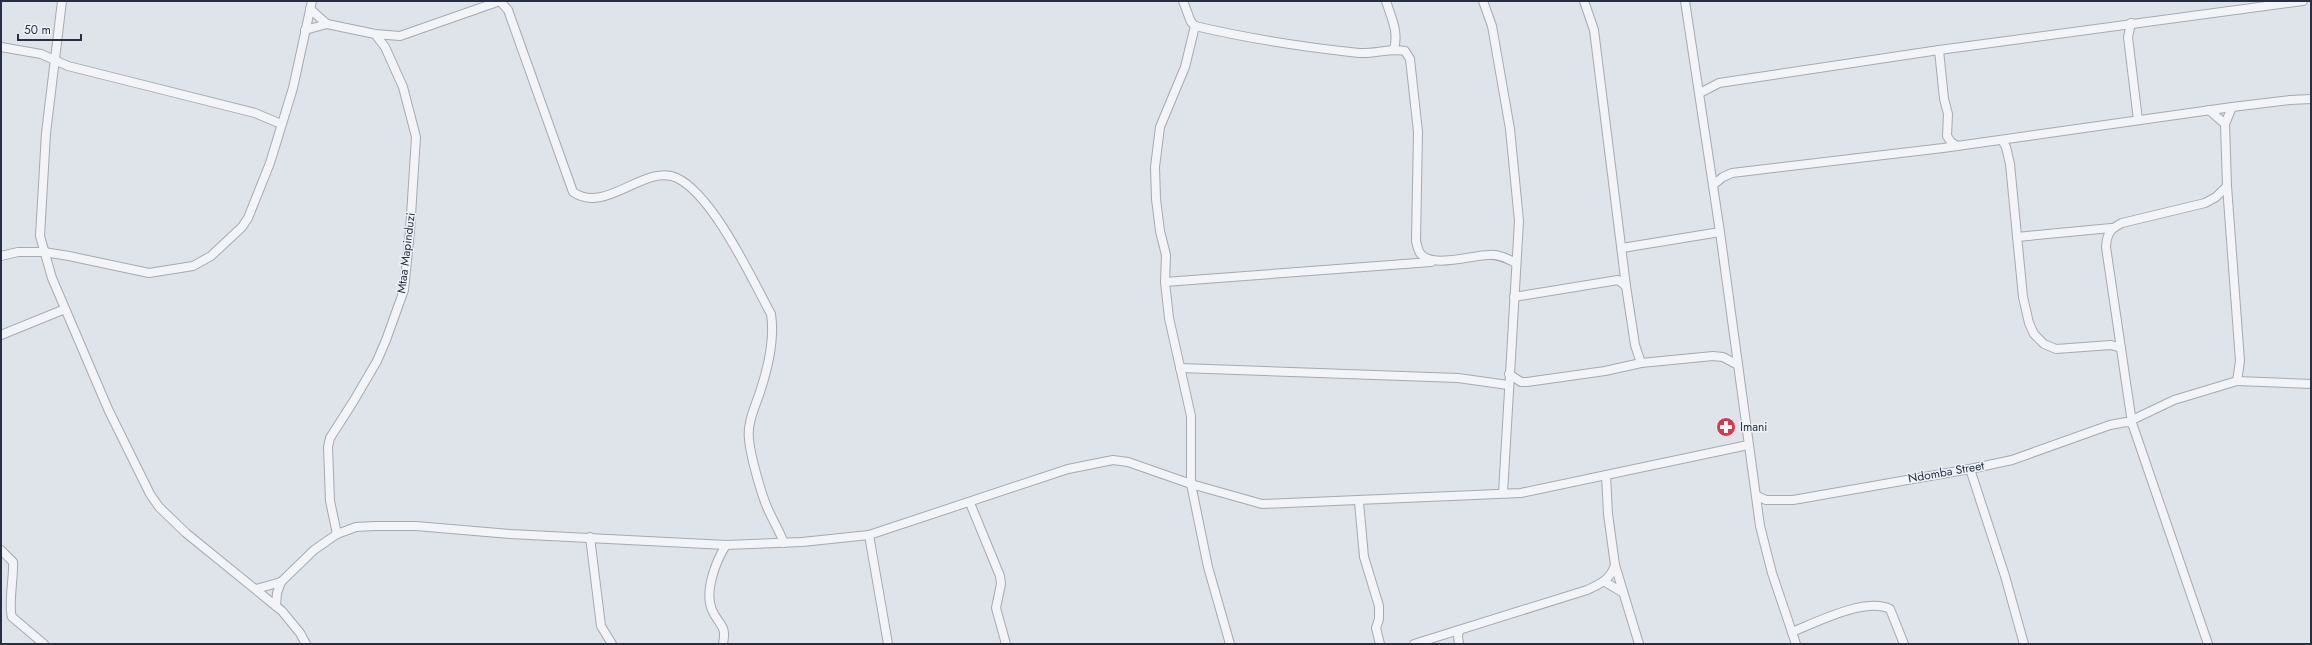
<svg xmlns="http://www.w3.org/2000/svg" width="2312" height="645" font-family="Jost,sans-serif">
	<style>
		.lines { fill: none; stroke-linecap: round; stroke-linejoin: round }
		.minor-casing { stroke: #a4aab4; stroke-width: 10 }
		.minor { stroke: #f2f4f7; stroke-width: 8 }
		.labels { text-anchor: middle; stroke-width: 3; stroke-linejoin: round; paint-order: stroke }
		.street-label { font-size: 12px; fill: #263042; stroke: #eef2f7 }
		.poi-label { font-size: 12px; fill: #263042; stroke: #eef2f7; text-anchor: start }
	</style>
	<rect width="100%" height="100%" fill="#dfe3ea"/>
	<g class="lines">
		<g class="minor-casing">
			<g id="minor">
				<path d="M62,1L46,133L40,236L52,278L108,409L150,494L159,507L186,533L282,611L300,633L306,644"/>
				<path d="M500,1L508,10L573,192C606,215 645,163 677,178C713,195 752,279 771,314C775,340 768,368 760,392C755,407 747,423 749,439C750,454 761,493 767,507C772,519 779,530 784,543"/>
				<path d="M1183,1L1191,22L1195,26C1250,39 1303,47 1359,53C1375,54 1389,48 1405,51L1410,59L1418,132L1416,241C1417,245 1418,250 1420,253C1431,269 1472,255 1489,255C1499,254 1508,259 1516,263"/>
				<path d="M1386,1C1391,17 1399,32 1394,49"/>
				<path d="M1483,1L1492,26L1510,129L1519,221L1503,493"/>
				<path d="M1584,1L1594,30L1626,286"/>
				<path d="M1685,1L1720,232L1760,526L1772,573L1796,644"/>
				<path d="M310,9L327,24L375,34L400,36L500,1"/>
				<path d="M2131,23L2128,37L2138,120"/>
				<path d="M1195,26L1185,67L1160,127L1155,167L1156,199L1160,231L1166,255L1165,282L1169,318L1191,416V484L1208,567L1230,644"/>
				<path d="M305,30L327,24"/>
				<path d="M1,47L41,54L68,66L255,113L281,124"/>
				<path d="M1939,50L1944,99L1948,114L1947,136L1951,142L1957,146"/>
				<path d="M1700,93L1719,83L1939,50L2303,1"/>
				<path d="M2209,110L2225,124"/>
				<path d="M2002,140L2006,147L2010,164L2023,297L2029,323L2034,334L2044,344L2056,349L2111,345L2121,348"/>
				<path d="M1713,185L1723,177L1732,173L1943,148L2232,107"/>
				<path d="M2017,237L2111,228"/>
				<path d="M1622,248L1720,232"/>
				<path d="M1,256L18,252H44L69,256L149,273L193,266L211,256L242,227L248,218L270,163L293,88L312,1"/>
				<path d="M1165,282L1431,262"/>
				<path d="M1514,297L1618,280L1626,286L1635,345L1641,363"/>
				<path d="M1,335L65,309"/>
				<path d="M1180,368L1458,378L1508,385"/>
				<path d="M1509,374L1521,382H1527L1605,371L1641,363L1713,356L1723,357L1736,364"/>
				<path d="M2237,381L2311,384"/>
				<path d="M2132,420L2174,400L2237,381L2240,361L2227,186"/>
				<path d="M1970,469L2005,576L2024,644"/>
				<path d="M1606,475L1608,514L1615,565L1639,644"/>
				<path d="M1757,496L1766,500H1793L1970,469L2012,460L2110,425L2126,422L2132,423"/>
				<path d="M1359,502L1364,557L1379,606V619L1376,628L1380,644"/>
				<path d="M970,503L1000,576L1001,584L996,608L1006,644"/>
				<path d="M337,534L330,501L328,447L330,438L353,402L377,361L386,340L404,290L410,231L416,137L403,87L385,47L375,34"/>
				<path d="M869,535L888,644"/>
				<path d="M590,537L601,626L612,644"/>
				<path d="M1,550L13,562C14,577 8,605 12,617L44,644"/>
				<path d="M1605,582L1622,592"/>
				<path d="M256,589L281,582L314,550L337,534L356,527L374,526H416L510,534L726,545L802,542L869,535L1068,469L1113,460L1128,462L1191,484L1262,504L1521,493L1748,445"/>
				<path d="M276,606L277,593L281,582"/>
				<path d="M1459,631L1458,636L1459,644"/>
				<path d="M1792,632C1817,622 1866,597 1890,609L1904,644"/>
				<path d="M723,644C727,624 719,626 712,610C704,591 716,561 726,545"/>
				<path d="M1414,644L1587,590C1600,584 1610,580 1615,565"/>
				<path d="M2208,644L2132,423L2106,247C2107,233 2110,229 2122,223L2205,203L2216,197L2227,186L2225,124L2232,107L2290,100L2311,99"/>
			</g>
		</g>
		<use href="#minor" class="minor"/>
	</g>
	<defs>
		<g id="pharmacy-disc" transform="scale(1)"><circle r="9.5" fill="#dc364f" stroke="#eef2f7"/><path d="M-2-6h4v4h4v4h-4v4h-4v-4h-4v-4h4Z" fill="#fff"/></g>
	</defs>
	<g fill-rule="evenodd">
		<use href="#pharmacy-disc" x="1726" y="427"/>
	</g>
	<g class="labels">
		<g class="street-label">
			<text transform="translate(406 253) rotate(-83)" y="4">Mtaa Mapinduzi</text>
			<text transform="translate(1946 472) rotate(-10)" y="4">Ndomba Street</text>
		</g>
		<g class="poi-label">
			<text x="1740" y="431">Imani</text>
		</g>
	</g>
	<rect width="2312" height="645" fill="none" stroke="#263042" stroke-width="4"/>
	<path d="M18 34v6h63v-6" fill="none" stroke="#263042" stroke-width="2"/>
	<text x="24" y="34" font-size="12" fill="#263042" stroke="#eef2f7" stroke-width="3" paint-order="stroke">50 m</text>
</svg>
